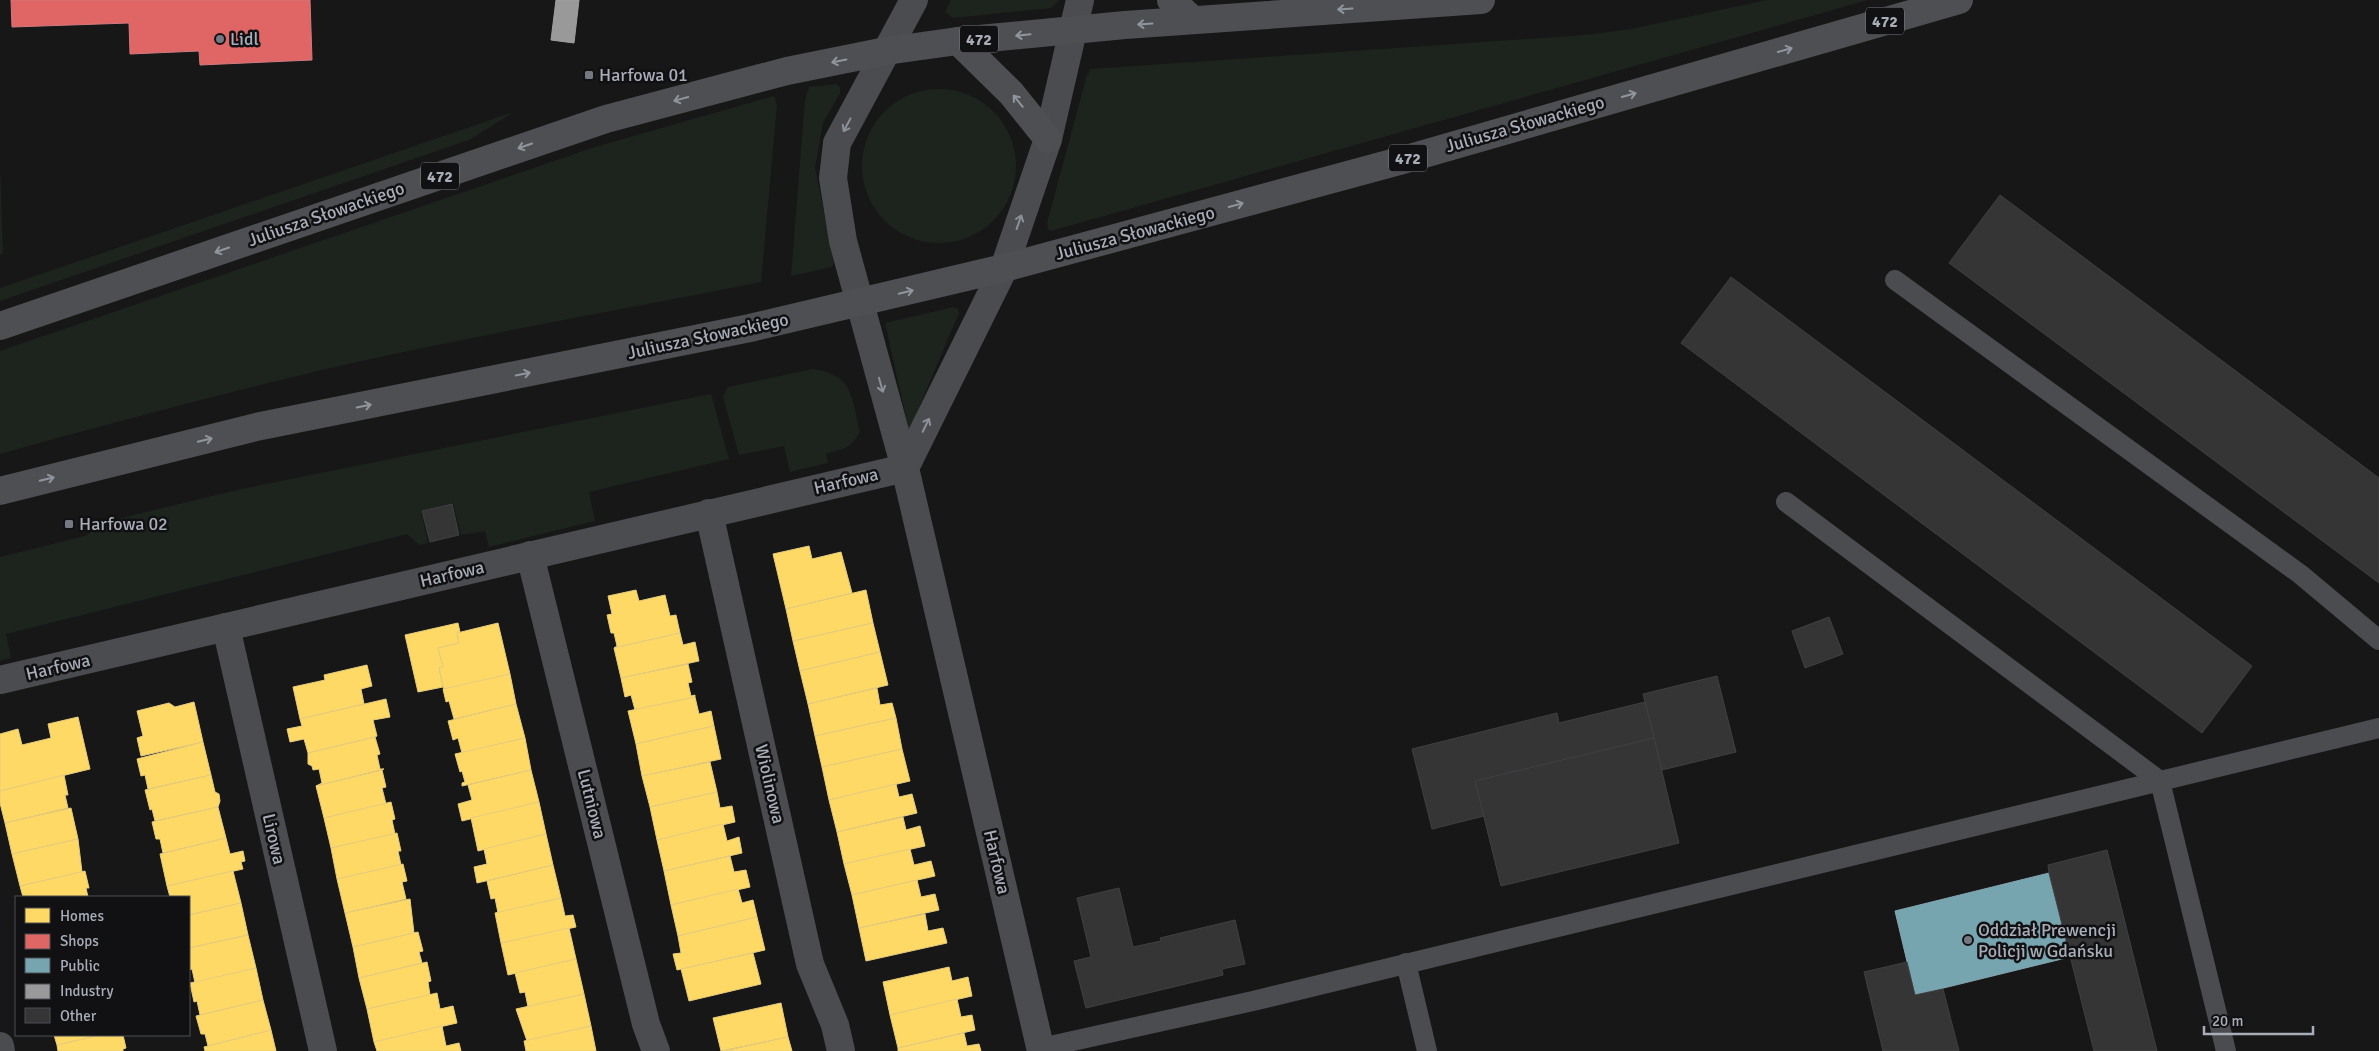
<svg xmlns="http://www.w3.org/2000/svg" width="2379" height="1051" font-family="Signika,sans-serif">
	<style>
		.green { fill: #1d241e }
		.homes { fill: #ffd966; stroke: #e5cc7f }
		.shops { fill: #e06666; stroke: #cf7b7f }
		.public { fill: #76a5af; stroke: #85a7b2 }
		.industry { fill: #999; stroke: #9e9fa2 }
		.building { fill: #353536; stroke: #3f4043 }
		.lines { fill: none; stroke-linecap: round; stroke-linejoin: round }
		.lane { stroke: #4b4c50; stroke-width: 20 }
		.street { stroke: #4b4c50; stroke-width: 28 }
		.primary { stroke: #4d4f52; stroke-width: 28 }
		.oneway { stroke: #91969e }
		.oneway2 { stroke: #8c9099 }
		.poi-dot { fill: #757880; stroke: #111113; stroke-width: 2 }
		.labels { text-anchor: middle; stroke-width: 5; stroke-linejoin: round; paint-order: stroke }
		.shield { fill: #111113; stroke: #7b7e86; stroke-width: 1 }
		.shield-label { font-size: 16px; font-weight: bold; fill: #a8adb8 }
		.poi-label { font-size: 18px; fill: #a8adb8; stroke: #111113; text-anchor: start }
		.street-label { font-size: 18px; fill: #a8adb8; stroke: #111113 }
	</style>
	<rect width="100%" height="100%" fill="#171717"/>
	<g class="green">
		<path d="M951,0H1059L1051,8L953,18L945,12Z"/>
		<path d="M1767,0H1868L1051,231L1048,229L1047,223L1087,75L1091,69L1585,35L1631,29Z"/>
		<path d="M837,84L840,87V93L823,123L815,167L834,263L832,267L791,276L805,100L809,87Z"/>
		<circle cx="939" cy="166" r="77"/>
		<path d="M774,96L777,105L761,282C616,311 470,336 326,369C217,395 108,424 0,454V351L595,147Z"/>
		<path d="M514,112L469,140L0,301V288Z"/>
		<path d="M0,165L3,253L0,255Z"/>
		<path d="M954,307L958,309L959,313L909,431L885,323Z"/>
		<path d="M813,369C855,375 851,398 860,432C850,449 844,449 826,454L828,463L790,472L784,446L739,455L723,397L728,387Z"/>
		<path d="M711,394L729,459L589,492L595,521L489,547L485,531L461,535L453,503L421,511L428,543L419,545L407,534L6,634L11,658L0,661V557L85,536L105,522L237,490Z"/>
	</g>
	<g class="homes">
		<path d="M809,546L812,559L841,552L852,593L786,609L773,554Z"/>
		<path d="M636,590L639,601L665,595L670,616L676,615L680,633L614,648L617,646L614,633H611L607,615L612,614L608,596Z"/>
		<path d="M866,590L873,623L793,641L786,609Z"/>
		<path d="M458,623L460,632L457,633L459,643L438,648L443,667L439,668L443,687L418,692L405,635Z"/>
		<path d="M498,623L510,674L444,690L439,668L443,667L438,648L459,643L457,633Z"/>
		<path d="M873,623L880,652L800,671L793,641Z"/>
		<path d="M680,633L683,645L695,642L699,661L621,678L614,648Z"/>
		<path d="M880,652L888,685L808,704L800,671Z"/>
		<path d="M688,664L692,682L688,683L691,696L695,695V697L635,710L631,695L625,697L621,678Z"/>
		<path d="M367,665L372,686L361,689L364,704L300,719L293,687L325,680L324,675Z"/>
		<path d="M510,674L516,704L454,719L449,701L446,702L443,689Z"/>
		<path d="M877,688L880,705L892,703L896,718L815,736L808,704Z"/>
		<path d="M695,697L699,714L711,711L714,726L636,744L628,711Z"/>
		<path d="M386,699L390,717L373,720L377,736L375,737L308,753L304,739L290,742L287,729L302,726L300,719Z"/>
		<path d="M194,702L203,742L141,756L137,738L143,736L137,711L169,703L175,707Z"/>
		<path d="M516,704L525,738L462,753L458,738L453,740L448,721Z"/>
		<path d="M78,717L90,769L0,791V734L18,729L22,745L51,738L48,724Z"/>
		<path d="M896,718L902,749L822,767L815,736Z"/>
		<path d="M714,726L721,759L642,776L636,744Z"/>
		<path d="M375,737L380,754L377,755L380,769H384L316,786L322,783L319,769L313,770L312,766L308,764V753Z"/>
		<path d="M525,738L531,770L462,786V783L465,782L462,771L460,772L455,754Z"/>
		<path d="M203,742L211,775L148,789L145,775L141,776L137,759Z"/>
		<path d="M902,749L910,781L829,800L822,767Z"/>
		<path d="M710,762L717,792L650,807L642,776Z"/>
		<path d="M382,770L386,787L382,788L386,804L324,818L316,786Z"/>
		<path d="M531,770L539,802L462,821L458,804L472,800L468,785Z"/>
		<path d="M64,775L68,795H65L68,808L5,823L0,803V791Z"/>
		<path d="M211,775L215,792L219,794L220,801L218,807L155,821L152,809L150,810L145,790Z"/>
		<path d="M896,784L899,797L912,794L917,813L837,832L829,800Z"/>
		<path d="M717,792L720,808L732,806L735,822L657,840L650,807Z"/>
		<path d="M391,802L395,819L392,820L395,834L331,848L324,818Z"/>
		<path d="M539,802L546,834L478,851L471,818Z"/>
		<path d="M218,807L226,838L163,853L160,839H156L152,822Z"/>
		<path d="M71,808L78,839L12,854L5,823Z"/>
		<path d="M903,817L906,830L920,826L925,846L844,864L837,832Z"/>
		<path d="M723,824L727,841L739,837L742,853L664,871L657,840Z"/>
		<path d="M397,833L401,851H398L401,865L337,879L331,848Z"/>
		<path d="M546,834L553,865L477,883L474,867L487,864L484,849Z"/>
		<path d="M226,838L230,854L243,851L245,861L241,862L243,869L167,886L160,854Z"/>
		<path d="M78,839L82,872L20,886L12,854Z"/>
		<path d="M910,849L914,865L931,861L935,876L852,895L844,864Z"/>
		<path d="M730,856L734,872L746,870L750,887L671,905L664,871Z"/>
		<path d="M403,864L407,881L402,882L406,899L345,913L337,879Z"/>
		<path d="M553,865L561,898L498,913L495,898L491,899L487,881Z"/>
		<path d="M85,871L89,888H86L88,897H23L20,886Z"/>
		<path d="M233,871L241,903L189,915V897H170L167,886Z"/>
		<path d="M917,880L921,897L935,894L939,910L859,928L852,895Z"/>
		<path d="M738,889L742,903L753,900L757,917L678,936L671,905Z"/>
		<path d="M561,898L565,916L573,915L576,927L501,943L495,913Z"/>
		<path d="M410,899L414,933L353,947L345,913Z"/>
		<path d="M241,903L248,935L189,948V915Z"/>
		<path d="M925,914L928,931L943,928L947,943L866,961L859,928Z"/>
		<path d="M757,917L765,950L677,970L673,954L681,953L678,936Z"/>
		<path d="M569,928L576,959L508,975L501,943Z"/>
		<path d="M418,932L423,951L419,952L422,963L359,978L353,947Z"/>
		<path d="M248,935L256,968L195,983L192,969L189,970V948Z"/>
		<path d="M753,953L761,984L689,1001L681,969Z"/>
		<path d="M576,959L584,994L528,1007L525,992L520,993L515,973Z"/>
		<path d="M427,962L431,981L428,982L430,995L367,1009L359,978Z"/>
		<path d="M949,967L952,981L968,977L972,996L890,1015L883,982Z"/>
		<path d="M256,968L263,1000L200,1015L197,1001L194,1002L190,983Z"/>
		<path d="M437,993L440,1009L453,1006L457,1023L374,1042L367,1009Z"/>
		<path d="M584,994L591,1026L527,1041L516,1009Z"/>
		<path d="M957,999L961,1017L972,1015L975,1030L898,1048L890,1015Z"/>
		<path d="M263,1000L271,1030L208,1046L205,1034H201L196,1016Z"/>
		<path d="M781,1003L788,1037L721,1051L713,1018Z"/>
		<path d="M442,1026L446,1046L459,1043L461,1051H377L374,1042Z"/>
		<path d="M591,1026L596,1051H526L524,1041Z"/>
		<path d="M271,1030L276,1051H205L204,1047Z"/>
		<path d="M964,1033L967,1046L979,1044L981,1051H898V1048Z"/>
		<path d="M54,1035H101L57,1045Z"/>
		<path d="M101,1035H123L126,1048L123,1049V1051H58L57,1045Z"/>
		<path d="M788,1037L792,1051H724Z"/>
	</g>
	<path class="shops" d="M11,0H310L312,60L200,65L199,51L130,54L129,23L12,27Z"/>
	<path class="public" d="M2049,873L2070,957L1915,995L1895,911Z"/>
	<path class="industry" d="M556,0H579L574,43L551,40Z"/>
	<g class="building">
		<path d="M2000,195L2379,478V583L1949,263Z"/>
		<path d="M1731,277L2252,666L2202,733L1681,343Z"/>
		<path d="M452,504L459,535L430,542L422,511Z"/>
		<path d="M1829,617L1843,654L1805,668L1792,631Z"/>
		<path d="M1717,676L1736,752L1662,770L1643,694Z"/>
		<path d="M1645,702L1654,738L1475,781L1484,816L1432,829L1412,749L1557,713L1559,723Z"/>
		<path d="M1654,738L1679,843L1501,886L1475,781Z"/>
		<path d="M2107,850L2157,1051H2094L2049,873L2048,865Z"/>
		<path d="M1119,888L1133,947L1161,941L1160,938L1235,920L1245,964L1222,969L1223,975L1086,1008L1074,961L1091,957L1077,898Z"/>
		<path d="M1907,962L1915,995L1943,989L1959,1051H1883L1864,972Z"/>
	</g>
	<g class="lines">
		<g class="lane">
			<path d="M1895,280L2300,574L2379,640"/>
			<path d="M1786,502L2160,781L2226,1051"/>
			<path d="M1406,963L1427,1051"/>
			<path d="M1041,1048L1253,1001L2379,728"/>
		</g>
		<g class="street">
			<path d="M914,0L837,143L833,178L843,241L905,468L1041,1051"/>
			<path d="M905,468L1004,268L1048,139L1080,0"/>
			<path d="M709,513L810,964L835,1025L841,1051"/>
			<path d="M530,555L646,1024L656,1051"/>
			<path d="M226,627L323,1051"/>
			<path d="M0,680L905,468"/>
			<path d="M0,1046L1,1051"/>
		</g>
		<g class="primary">
			<path d="M1171,0L1193,20"/>
			<path d="M958,41L1011,93L1048,139"/>
			<path d="M0,326L606,119L787,71L886,51L958,41L1125,25L1481,0"/>
			<path d="M0,491L256,427L750,328L1004,268L1403,160L1959,0"/>
		</g>
	</g>
	<defs><path id="oneway-shaft" d="M-6 0H5M1.5-3L5.5 0L1.5 3" fill="none" stroke-width="1.6" stroke-linecap="round" stroke-linejoin="round" transform="scale(1.25)"/></defs>
	<g class="oneway">
		<use href="#oneway-shaft" transform="translate(1345 9) rotate(176)"/>
		<use href="#oneway-shaft" transform="translate(1145 24) rotate(176)"/>
		<use href="#oneway-shaft" transform="translate(1023 35) rotate(174)"/>
		<use href="#oneway-shaft" transform="translate(1785 50) rotate(-16)"/>
		<use href="#oneway-shaft" transform="translate(839 61) rotate(169)"/>
		<use href="#oneway-shaft" transform="translate(1629 95) rotate(-16)"/>
		<use href="#oneway-shaft" transform="translate(681 99) rotate(165)"/>
		<use href="#oneway-shaft" transform="translate(1018 101) rotate(-129)"/>
		<use href="#oneway-shaft" transform="translate(525 146) rotate(161)"/>
		<use href="#oneway-shaft" transform="translate(1236 205) rotate(-15)"/>
		<use href="#oneway-shaft" transform="translate(222 250) rotate(161)"/>
		<use href="#oneway-shaft" transform="translate(906 292) rotate(-14)"/>
		<use href="#oneway-shaft" transform="translate(523 374) rotate(-11)"/>
		<use href="#oneway-shaft" transform="translate(364 406) rotate(-11)"/>
		<use href="#oneway-shaft" transform="translate(205 440) rotate(-14)"/>
		<use href="#oneway-shaft" transform="translate(47 479) rotate(-14)"/>
	</g>
	<g class="oneway2">
		<use href="#oneway-shaft" transform="translate(847 125) rotate(118)"/>
		<use href="#oneway-shaft" transform="translate(1019 222) rotate(-71)"/>
		<use href="#oneway-shaft" transform="translate(881 385) rotate(74)"/>
		<use href="#oneway-shaft" transform="translate(926 425) rotate(-64)"/>
	</g>
	<g class="poi-dot">
		<circle cx="220" cy="39" r="5"/>
		<rect x="584" y="70" width="10" height="10" rx="2.5"/>
		<rect x="64" y="519" width="10" height="10" rx="2.5"/>
		<circle cx="1968" cy="940" r="5"/>
	</g>
	<g class="labels">
		<g class="shield">
			<rect x="1866" y="7.5" width="38" height="27" rx="4"/>
			<rect x="960" y="25.5" width="38" height="27" rx="4"/>
			<rect x="1389" y="144.5" width="38" height="27" rx="4"/>
			<rect x="421" y="162.5" width="38" height="27" rx="4"/>
		</g>
		<g class="shield-label">
			<text x="1885" y="27">472</text>
			<text x="979" y="45">472</text>
			<text x="1408" y="164">472</text>
			<text x="440" y="182">472</text>
		</g>
		<g class="poi-label">
			<text x="230" y="45">Lidl</text>
			<text x="599" y="81">Harfowa 01</text>
			<text x="79" y="530">Harfowa 02</text>
			<text x="1978" y="936">Oddział Prewencji<tspan x="1978" dy="21">Policji w Gdańsku</tspan></text>
		</g>
		<g class="street-label">
			<text transform="translate(1525 124) rotate(-16)" y="6">Juliusza Słowackiego</text>
			<text transform="translate(326 214) rotate(-19)" y="6">Juliusza Słowackiego</text>
			<text transform="translate(1135 233) rotate(-15)" y="6">Juliusza Słowackiego</text>
			<text transform="translate(708 336) rotate(-12)" y="6">Juliusza Słowackiego</text>
			<text transform="translate(846 481) rotate(-13)" y="6">Harfowa</text>
			<text transform="translate(452 574) rotate(-13)" y="6">Harfowa</text>
			<text transform="translate(58 667) rotate(-13)" y="6">Harfowa</text>
			<text transform="translate(770 784) rotate(77)" y="6">Wiolinowa</text>
			<text transform="translate(592 804) rotate(76)" y="6">Lutniowa</text>
			<text transform="translate(274 839) rotate(77)" y="6">Lirowa</text>
			<text transform="translate(997 862) rotate(77)" y="6">Harfowa</text>
		</g>
	</g>
	<rect x="15" y="896" width="175" height="140" fill="#111113" stroke="#4d4f55"/>
	<rect x="25" y="908" width="25" height="15" fill="#ffd966" stroke="#4d4f55"/>
	<text x="60" y="921" font-size="15" fill="#a8adb8">Homes</text>
	<rect x="25" y="934" width="25" height="15" fill="#e06666" stroke="#4d4f55"/>
	<text x="60" y="946" font-size="15" fill="#a8adb8">Shops</text>
	<rect x="25" y="958" width="25" height="15" fill="#76a5af" stroke="#4d4f55"/>
	<text x="60" y="971" font-size="15" fill="#a8adb8">Public</text>
	<rect x="25" y="984" width="25" height="15" fill="#999999" stroke="#4d4f55"/>
	<text x="60" y="996" font-size="15" fill="#a8adb8">Industry</text>
	<rect x="25" y="1008" width="25" height="15" fill="#353536" stroke="#4d4f55"/>
	<text x="60" y="1021" font-size="15" fill="#a8adb8">Other</text>
	<path d="M2204 1026v8h109v-8" fill="none" stroke="#a8adb8" stroke-width="2.5"/>
	<text x="2212" y="1026" font-size="15" fill="#a8adb8" stroke="#111113" stroke-width="4" paint-order="stroke">20 m</text>
</svg>
